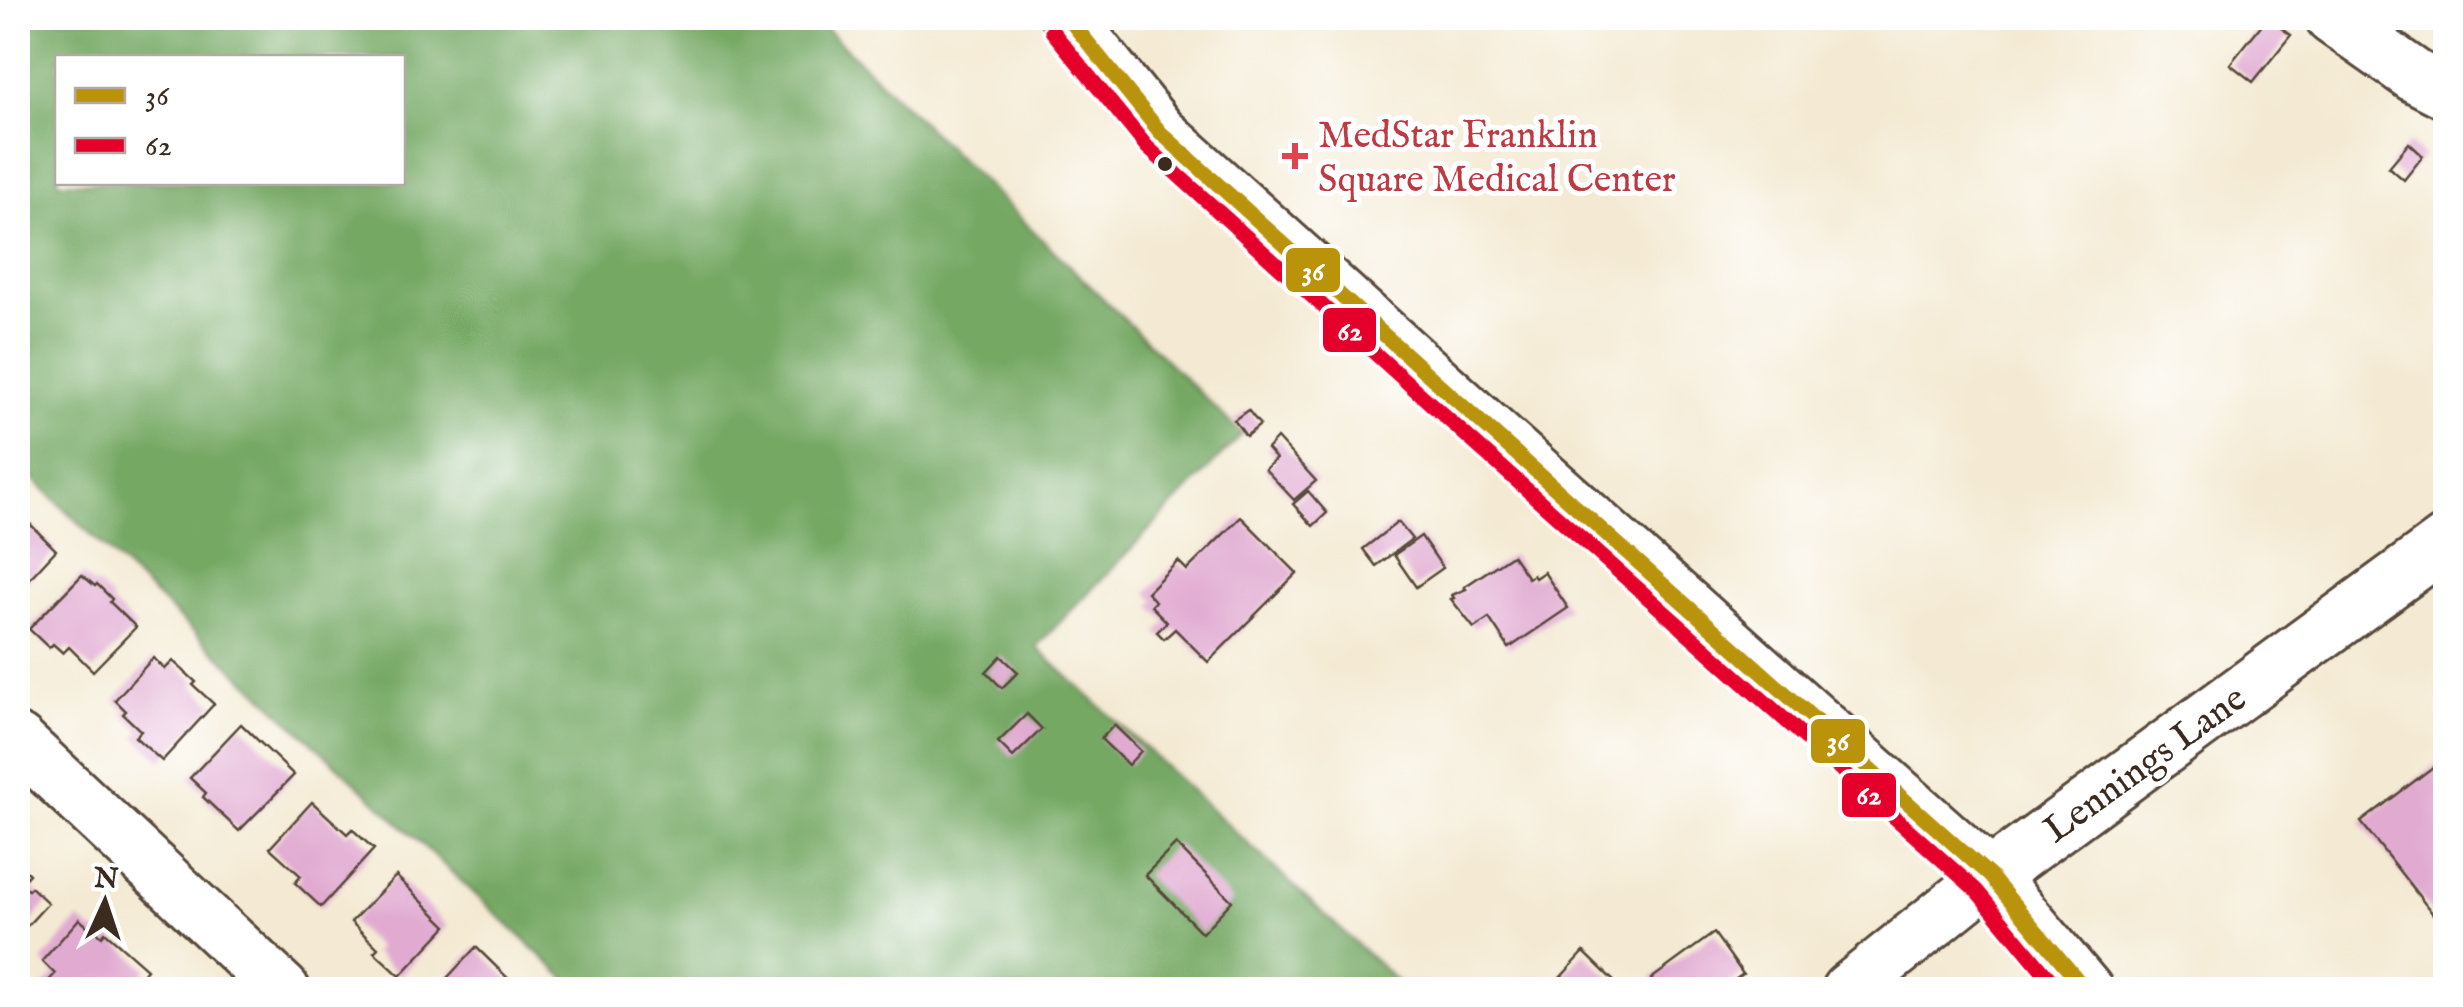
<svg xmlns="http://www.w3.org/2000/svg" width="2463" height="1007" font-family="'IM FELL English',serif">
	<style>
		.forest { fill: #74a864; stroke: #586941; stroke-width: 2.5; fill-rule: evenodd }
		.building { fill: #e1abd1 }
		.lines { fill: none; stroke-linecap: round; stroke-linejoin: round }
		.minor-casing { stroke: #574739; stroke-width: 58 }
		.minor { stroke: #fff; stroke-width: 52 }
		.bus-1-casing { stroke: #fff; stroke-width: 22 }
		.bus-2-casing { stroke: #fff; stroke-width: 22 }
		.bus-1 { stroke: #ba930a; stroke-width: 15 }
		.bus-2 { stroke: #e4002b; stroke-width: 15 }
		.health-dot { fill: #e0444e; stroke: #fff; stroke-width: 4 }
		.bus-dot { fill: #3b2a1e; stroke: #fff; stroke-width: 4 }
		.labels { text-anchor: middle; stroke-width: 10; stroke-linejoin: round; paint-order: stroke }
		.health-label { font-size: 38px; fill: #be3a42; stroke: #fff; text-anchor: start }
		.street-label { font-size: 38px; fill: #3b2a1e; stroke: #fff }
		.line-badge { stroke: #fff; stroke-width: 4 }
		.badge-label { font-size: 28px; text-anchor: middle; font-weight: bold; fill: #fff }
	</style>
	<rect width="100%" height="100%" fill="#fff"/>
	<filter id="ink" filterUnits="userSpaceOnUse"><feTurbulence type="fractalNoise" baseFrequency=".01" numOctaves="2"/><feDisplacementMap in="SourceGraphic" scale="20" xChannelSelector="R" yChannelSelector="G"/><feConvolveMatrix kernelMatrix="1 2 1 2 8 2 1 2 1" color-interpolation-filters="sRGB"/></filter>
	<filter id="wash" filterUnits="userSpaceOnUse"><feTurbulence type="fractalNoise" baseFrequency=".0048" numOctaves="4" result="noise"/><feDisplacementMap in="SourceGraphic" scale="40" xChannelSelector="R" yChannelSelector="G"/><feGaussianBlur stdDeviation="2.25" result="paint"/><feColorMatrix in="noise" values="0 0 0 0 0 0 0 0 0 0 0 0 0 0 0 0 0 1.4 0 .05"/><feComposite in="paint" operator="in"/></filter>
	<g filter="url(#wash)">
		<rect width="100%" height="100%" fill="#f4ead3"/>
		<path class="forest" d="M18,18H815L1242,434L1036,647L1405,989H577L135,577L18,464ZM58,58H402V182H58Z"/>
		<g id="blocks">
			<g class="building">
				<path d="M2267,18L2291,35L2253,82L2230,64Z"/>
				<path d="M2409,143L2423,156L2404,180L2389,167Z"/>
				<path d="M1248,410L1260,425L1246,436L1234,420Z"/>
				<path d="M1277,438L1316,481L1294,500L1265,469L1276,459L1267,449Z"/>
				<path d="M1308,491L1327,513L1313,526L1293,504Z"/>
				<path d="M18,512L56,550L18,591Z"/>
				<path d="M1241,517L1297,573L1208,662L1175,629L1164,639L1157,632L1167,622L1151,606L1155,601L1147,592L1178,561L1187,570Z"/>
				<path d="M1398,522L1412,539L1376,566L1363,549Z"/>
				<path d="M1421,536L1443,568L1416,587L1394,555Z"/>
				<path d="M1512,555L1528,578L1533,575L1535,578L1544,572L1568,608L1509,648L1489,618L1474,628L1451,599L1454,598L1452,595L1466,589L1464,587Z"/>
				<path d="M82,575L95,586L97,584L112,599L110,602L136,627L93,671L69,647L63,653L53,644L49,648L29,629Z"/>
				<path d="M1001,656L1018,672L1002,688L986,672Z"/>
				<path d="M153,658L165,669L173,661L196,682L193,685L214,704L162,761L135,737L141,731L123,714L126,711L115,700Z"/>
				<path d="M1027,714L1042,729L1013,757L998,742Z"/>
				<path d="M241,724L294,775L239,831L203,797L206,793L190,778Z"/>
				<path d="M1114,725L1141,751L1128,765L1101,739Z"/>
				<path d="M2446,757V919L2440,923L2361,822Z"/>
				<path d="M312,802L347,834L352,829L374,849L321,907L295,883L301,876L270,848Z"/>
				<path d="M1176,844L1232,901L1202,933L1145,875Z"/>
				<path d="M18,863L29,874L20,884L28,890L31,887L48,903L18,936Z"/>
				<path d="M396,876L447,926L400,976L374,952L378,948L351,922Z"/>
				<path d="M79,919L94,932L96,931L102,936L105,932L147,969L129,990H46L43,987L55,974L42,961Z"/>
				<path d="M1714,933L1743,974L1721,990H1659L1651,979Z"/>
				<path d="M476,947L520,990H436Z"/>
				<path d="M1584,952L1623,990H1572L1560,978Z"/>
			</g>
		</g>
	</g>
	<g filter="url(#ink)">
		<use href="#blocks" fill-opacity="0" stroke="#574739" stroke-width="2.5"/>
		<g class="lines">
			<g class="minor-casing">
				<g id="minor">
					<path d="M1068,18L1160,132L1464,407L1990,876L2086,990"/>
					<path d="M2332,18L2415,76L2446,92"/>
					<path d="M18,741L283,990"/>
					<path d="M1848,990L1990,876L2446,542"/>
				</g>
			</g>
			<use href="#minor" class="minor"/>
			<g class="bus-1-casing">
				<path id="bus-1" d="M1068,18L1160,132L1464,407L1990,876L2086,990"/>
			</g>
			<g class="bus-2-casing">
				<path id="bus-2" d="M1052,31L1147,147L1451,422L1976,890L2059,990"/>
			</g>
			<use href="#bus-1" class="bus-1"/>
			<use href="#bus-2" class="bus-2"/>
		</g>
	</g>
	<path class="health-dot" d="M1290 141h10v10h10v10h-10v10h-10v-10h-10v-10h10z"/>
	<circle class="bus-dot" cx="1165" cy="164" r="9"/>
	<g class="labels">
		<g class="health-label">
			<text x="1318" y="147">MedStar Franklin<tspan x="1318" dy="44">Square Medical Center</tspan></text>
		</g>
		<g class="street-label">
			<text transform="translate(2144 763) rotate(-36)" y="13">Lennings Lane</text>
		</g>
	</g>
	<g class="line-badge">
		<rect x="1284" y="246" width="58" height="48" rx="10" fill="#ba930a"/>
		<rect x="1321" y="306" width="57" height="48" rx="10" fill="#e4002b"/>
		<rect x="1809" y="717" width="58" height="48" rx="10" fill="#ba930a"/>
		<rect x="1840" y="771" width="58" height="48" rx="10" fill="#e4002b"/>
	</g>
	<g class="badge-label">
		<text x="1313" y="280">36</text>
		<text x="1350" y="340">62</text>
		<text x="1838" y="750">36</text>
		<text x="1869" y="804">62</text>
	</g>
	<rect width="2463" height="1007" fill="none" stroke="#fff" stroke-width="60"/>
	<rect x="55" y="55" width="350" height="130" fill="#ffffff" stroke="#b1aaa5" stroke-width="2.5"/>
	<rect x="75" y="88" width="50" height="15" fill="#ba930a" stroke="#b1aaa5" stroke-width="2.5"/>
	<text x="145" y="105" font-size="30" fill="#3b2a1e">36</text>
	<rect x="75" y="138" width="50" height="15" fill="#e4002b" stroke="#b1aaa5" stroke-width="2.5"/>
	<text x="145" y="155" font-size="30" fill="#3b2a1e">62</text>
	<g transform="translate(105 902) rotate(3)" stroke="#ffffff" stroke-width="8" paint-order="stroke">
	<path d="M0-8L18 38L0 25L-18 38Z" fill="#3b2a1e"/>
	<text y="-15" font-size="28" font-weight="bold" text-anchor="middle" fill="#3b2a1e">N</text>
	</g>
</svg>
